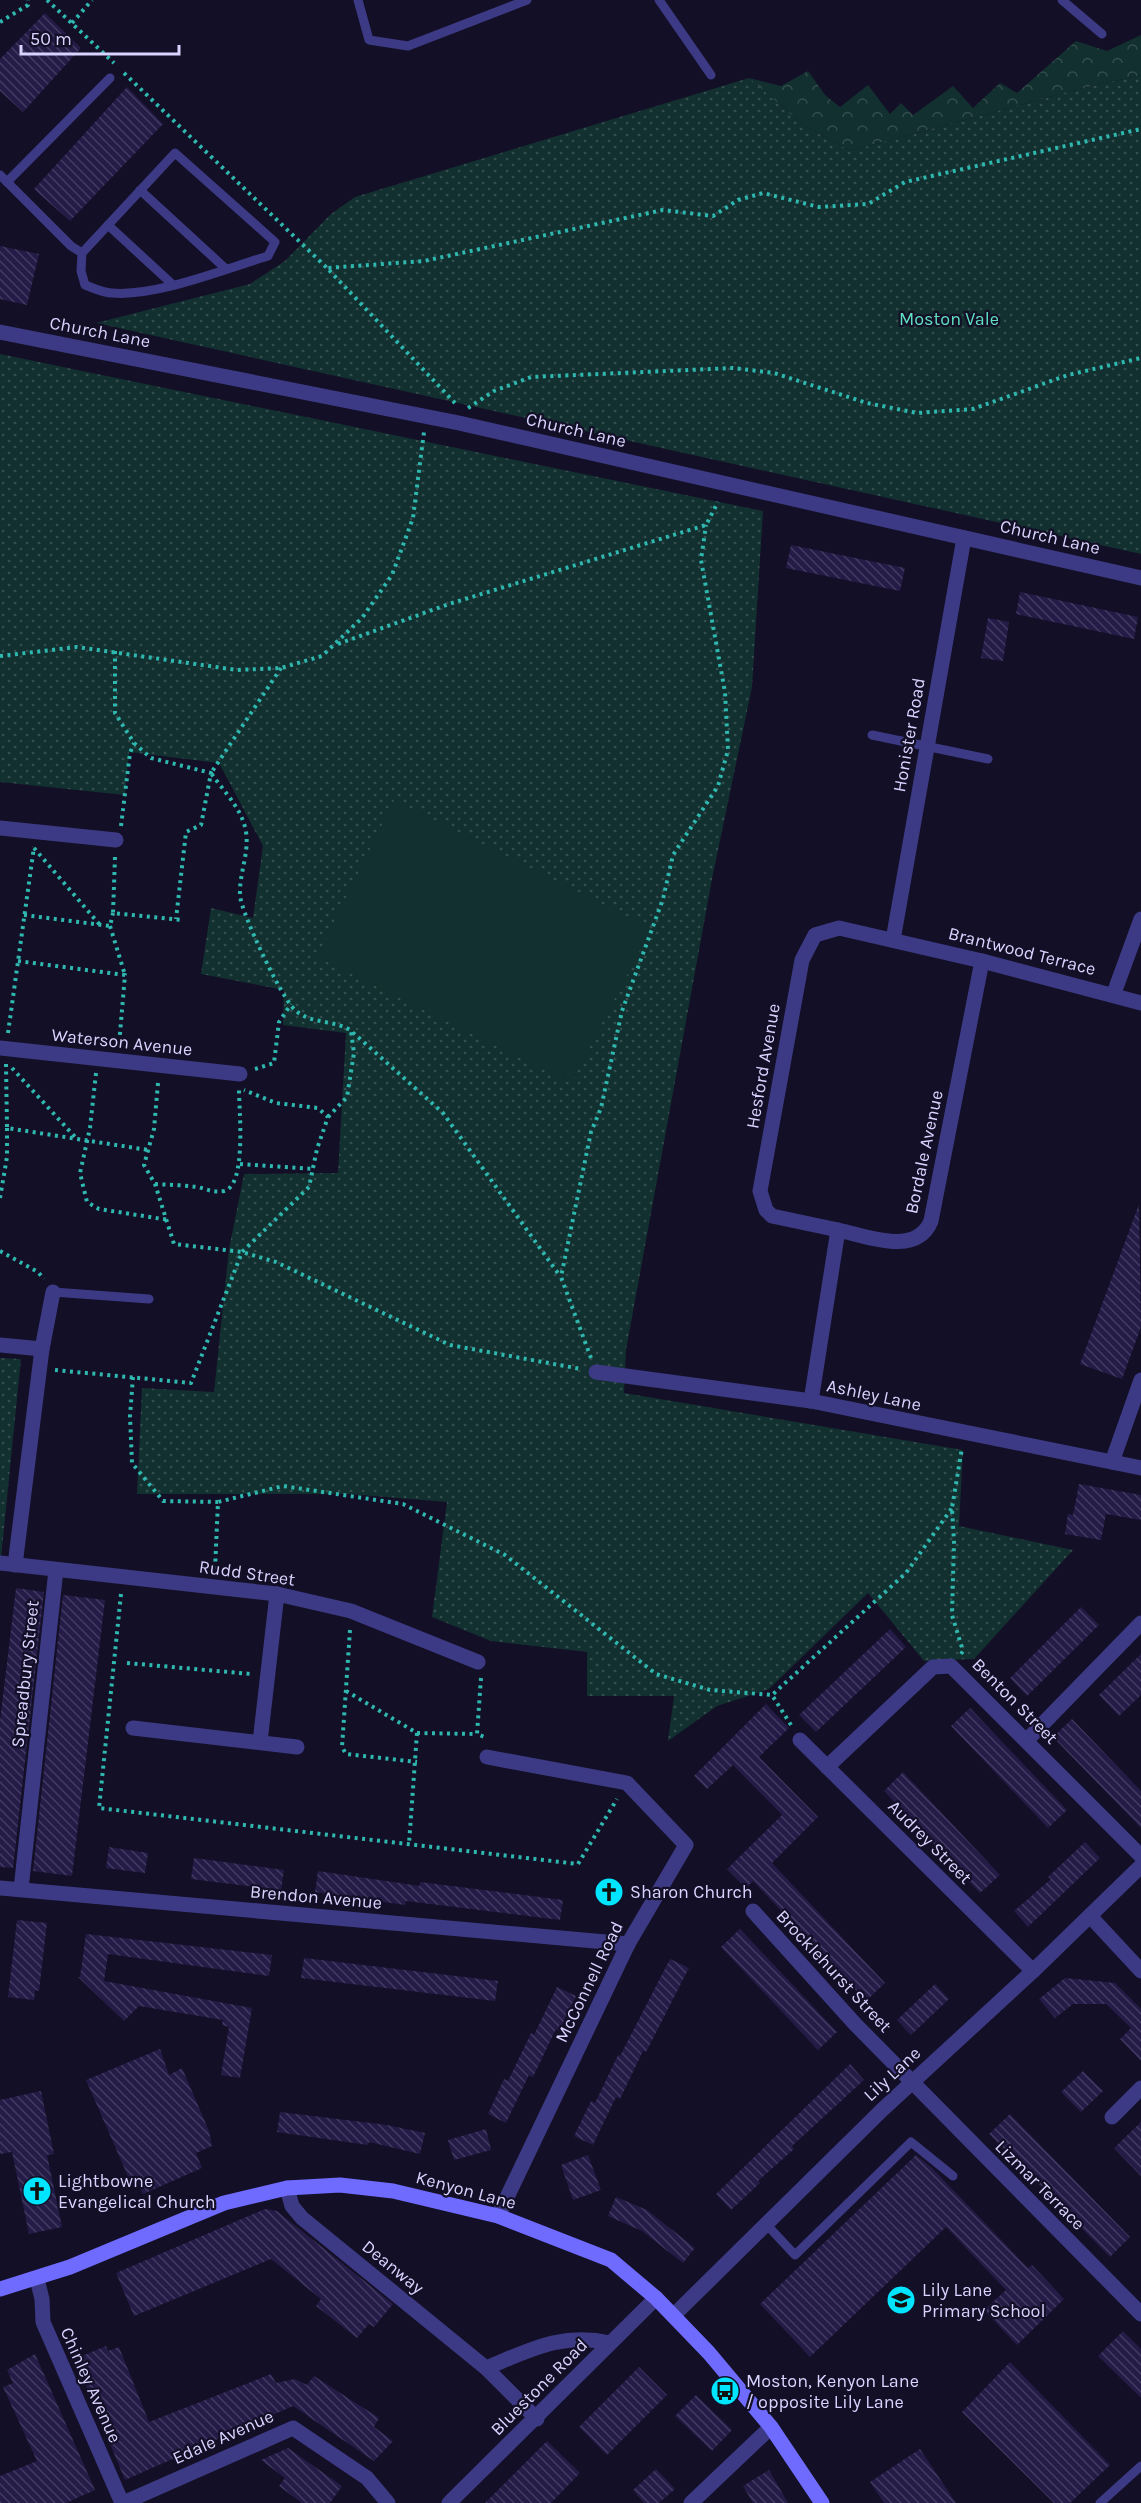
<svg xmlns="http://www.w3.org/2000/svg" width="1141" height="2503" font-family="Karla,sans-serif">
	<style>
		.forest { fill: url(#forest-crowns) }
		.park { fill: url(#park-dots) }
		.garden { fill: #12302f }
		.building { fill: url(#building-back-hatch) }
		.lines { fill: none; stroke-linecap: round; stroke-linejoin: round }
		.path { stroke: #2fb8b0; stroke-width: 4; stroke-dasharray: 3 4.5; stroke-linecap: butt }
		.lane { stroke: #3d3a85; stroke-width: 9 }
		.street { stroke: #3d3a85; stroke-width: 15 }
		.secondary { stroke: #6f6bff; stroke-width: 15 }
		.labels { text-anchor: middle; stroke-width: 4.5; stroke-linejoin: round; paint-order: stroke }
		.park-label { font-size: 18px; fill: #5fe0c0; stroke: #130f26 }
		.street-label { font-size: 18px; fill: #d9d4ff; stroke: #130f26 }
		.poi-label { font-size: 18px; fill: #d9d4ff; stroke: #130f26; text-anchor: start }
	</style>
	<defs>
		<pattern id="forest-crowns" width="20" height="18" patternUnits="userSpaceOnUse" patternTransform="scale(1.5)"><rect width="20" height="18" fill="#12302f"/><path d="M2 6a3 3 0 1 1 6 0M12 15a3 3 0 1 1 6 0" fill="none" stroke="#344d4e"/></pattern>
		<pattern id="park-dots" width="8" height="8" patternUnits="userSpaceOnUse" patternTransform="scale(1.5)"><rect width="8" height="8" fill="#12302f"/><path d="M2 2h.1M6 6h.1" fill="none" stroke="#344d4e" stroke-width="1.8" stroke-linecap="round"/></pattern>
		<pattern id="building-back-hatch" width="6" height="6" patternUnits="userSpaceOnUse" patternTransform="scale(1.5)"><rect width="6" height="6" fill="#241b47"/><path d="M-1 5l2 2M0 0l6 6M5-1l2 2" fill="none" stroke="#433b63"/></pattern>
	</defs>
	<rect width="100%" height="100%" fill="#130f26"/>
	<path class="forest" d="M1141,35V75L1075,90L850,151L803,125L749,78L781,86L808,71L825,95L840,107L868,85L890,114L901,103L913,115L953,86L973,108L1000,83L1017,93L1076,41L1107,51Z"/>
	<g class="park">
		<path d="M1141,75V554L96,323L250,284L285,261L331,214L355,197L749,78L803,125L850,151L1075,90Z"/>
		<path d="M0,354L763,511L752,687L712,879L626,1350L624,1393L963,1450L959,1526L1073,1550L974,1659L924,1661L868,1593L769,1689L717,1706L668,1741L674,1696H587V1652L491,1641L432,1617L447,1502L349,1494H137L142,1388L214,1392L229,1249L244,1174L338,1173L346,1033L283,1025L284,990L201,974L211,908L253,918L263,846L219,763L129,752L125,795L0,782Z"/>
		<path d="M0,1358L21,1359L1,1558H0Z"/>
	</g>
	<path class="garden" d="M394,800L651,929L571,1083L317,957Z"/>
	<g class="building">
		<path d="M45,13L81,48L23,112L0,91V59Z"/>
		<path d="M127,87L163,124L70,221L34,189Z"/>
		<path d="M0,246L39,254L27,305L0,299Z"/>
		<path d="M791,545L905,568L900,591L786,568Z"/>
		<path d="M1020,592L1138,617L1134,639L1016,614Z"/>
		<path d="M988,618L1009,622L1003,661L981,658Z"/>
		<path d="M1139,1204L1141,1327L1122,1379L1080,1364Z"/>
		<path d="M1079,1484L1141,1495V1520L1106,1514L1101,1540L1065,1534L1068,1514L1073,1515Z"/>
		<path d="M16,1588L44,1592L13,1868L0,1867V1721Z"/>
		<path d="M63,1595L105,1600L72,1876L33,1871Z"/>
		<path d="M1081,1607L1099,1625L1027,1696L1010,1678Z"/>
		<path d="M890,1629L906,1647L816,1732L799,1715Z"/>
		<path d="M1141,1654V1695L1119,1716L1099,1695Z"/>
		<path d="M766,1704L789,1728L759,1757L818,1817L772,1863L885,1983L866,2001L753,1881L746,1888L727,1869L782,1815L733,1765L707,1789L694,1776Z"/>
		<path d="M970,1708L1067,1810L1048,1828L951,1726Z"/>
		<path d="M1072,1719L1141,1791V1828L1053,1737Z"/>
		<path d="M903,1772L1000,1875L980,1893L884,1791Z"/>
		<path d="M1085,1842L1100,1858L1028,1927L1014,1911L1051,1879L1048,1877Z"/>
		<path d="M109,1847L148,1853L145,1873L106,1868Z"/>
		<path d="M194,1858L284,1870L281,1890L191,1879Z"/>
		<path d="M318,1871L420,1886V1882L563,1900L560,1920L406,1901L405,1905L315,1892Z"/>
		<path d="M17,1920L47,1923L39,1991L35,1990L34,2000L8,1997Z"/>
		<path d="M740,1929L837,2032L818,2050L721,1947Z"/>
		<path d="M86,1934L272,1955L269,1976L108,1954L104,1981L252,2008L240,2078L221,2075L229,2027L222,2025L223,2020L139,2006L124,2021L78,1977H80Z"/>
		<path d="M304,1958L498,1981L495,2001L301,1978Z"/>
		<path d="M670,1959L689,1968L646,2052L643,2051L620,2099L616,2097L593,2145L574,2136L591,2101L595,2103L618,2055L620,2056Z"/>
		<path d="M1065,1978L1115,1983L1141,2009V2061L1120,2039L1131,2028L1106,2004H1073L1055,2018L1039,1999Z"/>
		<path d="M935,1984L949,1999L911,2035L897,2020Z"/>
		<path d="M557,1987L576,1996L559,2031L556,2029L533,2077L529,2075L506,2123L488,2114L504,2079L508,2081L531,2033L534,2035Z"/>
		<path d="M160,2049L169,2075L182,2068L209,2131L212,2146L196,2153L202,2168L143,2194L135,2179L130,2181L86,2080Z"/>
		<path d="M850,2064L864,2080L792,2146L794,2149L758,2181L760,2183L731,2210L716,2194Z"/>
		<path d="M1083,2071L1103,2091L1081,2112L1061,2092Z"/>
		<path d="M41,2091L54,2154L47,2155L62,2227L29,2234L12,2152L0,2154V2100Z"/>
		<path d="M280,2112L387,2125L425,2133L420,2154L369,2142L368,2145L277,2132Z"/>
		<path d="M1010,2114L1130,2237L1110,2257L989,2134Z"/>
		<path d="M1141,2122V2176L1114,2148Z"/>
		<path d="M486,2129L491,2150L454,2160L448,2140Z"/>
		<path d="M588,2155L601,2190L573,2200L561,2165Z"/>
		<path d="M916,2155L932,2168L1028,2268L1032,2265L1064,2299L1017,2345L984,2310L1006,2290L946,2227L810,2357L760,2304Z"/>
		<path d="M616,2197L647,2210L695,2248L683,2263L642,2231L608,2216Z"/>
		<path d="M265,2209L277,2211L393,2304L374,2327L369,2324L357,2338L316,2306L321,2299L271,2259L134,2316L116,2273Z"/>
		<path d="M1123,2331L1141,2349V2398L1098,2356Z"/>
		<path d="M106,2346L108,2351L119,2347L149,2422L271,2374L276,2383L295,2379L307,2385L314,2376L379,2418L374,2427L393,2441L374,2461L293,2406L125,2480L75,2359Z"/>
		<path d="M35,2354L95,2490L66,2503H0V2476L37,2461L3,2387L13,2383L7,2370Z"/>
		<path d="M1010,2362L1110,2465L1070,2503H1054L962,2412Z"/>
		<path d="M639,2367L667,2395L607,2455L579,2427Z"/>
		<path d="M696,2395L732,2430L712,2451L675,2416Z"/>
		<path d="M547,2441L580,2473L551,2503H485Z"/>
		<path d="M288,2448L342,2486L330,2503H302L279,2486L285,2478L261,2460Z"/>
		<path d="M920,2449L956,2503H884L870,2482Z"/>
		<path d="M656,2469L675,2489L659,2503H644L633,2490Z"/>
		<path d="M769,2470L788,2503H753L743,2486Z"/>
	</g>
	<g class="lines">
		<g class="path">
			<path d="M47,0L114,63"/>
			<path d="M0,22L28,5V0"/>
			<path d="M72,23L92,0"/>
			<path d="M124,73L327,268"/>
			<path d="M455,403L327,268L424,261L663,210L713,216L738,200L763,193L819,207L868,204L905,182L1141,129"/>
			<path d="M468,408L494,391L531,377L733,368L774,373L867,403L917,413L973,409L1068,375L1141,358"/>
			<path d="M338,644L449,604L706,525L718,502"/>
			<path d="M115,651V713L134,743L151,758L211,773L201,825L186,832L176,919"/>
			<path d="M0,656L77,647L237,670L281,668L322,656L362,618L392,575L413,518L424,432"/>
			<path d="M281,668L211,773C222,789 240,807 245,827C251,850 239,872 240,895C241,913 282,999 295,1010C310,1024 334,1020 350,1030L443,1113L560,1276"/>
			<path d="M121,826L130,753L134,743"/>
			<path d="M34,848L100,925"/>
			<path d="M115,857L113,913L181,920"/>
			<path d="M24,915L110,926L113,913"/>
			<path d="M110,926L125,975"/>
			<path d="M18,961L125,975L119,1045"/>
			<path d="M8,1033L34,847"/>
			<path d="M6,1064L7,1128L148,1150"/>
			<path d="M12,1068L76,1138"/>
			<path d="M255,1069L274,1063L279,1022L291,1004"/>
			<path d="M96,1073L90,1128L80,1173L87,1202L99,1209L169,1220"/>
			<path d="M158,1083L154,1129L144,1165L155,1184L174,1244L242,1252L276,1262L450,1345L581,1369"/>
			<path d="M328,1117L347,1097L354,1053L351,1031"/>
			<path d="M240,1164L313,1169"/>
			<path d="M155,1184C169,1185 184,1185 197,1187C207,1189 213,1193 224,1191C247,1186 239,1109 239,1090"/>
			<path d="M0,1198L7,1157V1128"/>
			<path d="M0,1251L38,1272L44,1279"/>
			<path d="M591,1358L561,1277L591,1132L601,1108L622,1011L663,899L673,855L718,786L728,750L725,692L701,560L706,525"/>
			<path d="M55,1370L191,1383L242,1252L309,1187L317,1149L328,1117L318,1108L276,1103L244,1090"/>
			<path d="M133,1377L130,1416L132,1463L163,1501L218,1502"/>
			<path d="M215,1569L218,1502L283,1486L403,1504L505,1555L656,1674L710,1690L772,1695"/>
			<path d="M121,1594L99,1808L578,1864L617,1799"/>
			<path d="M350,1630L342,1747L346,1754L417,1762"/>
			<path d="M961,1654L963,1651L952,1615L954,1542L952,1508L962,1448"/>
			<path d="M127,1663L251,1674"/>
			<path d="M481,1678L477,1734L487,1738"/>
			<path d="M346,1691L417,1733L409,1844"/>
			<path d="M791,1725L772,1695L906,1573L952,1508"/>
			<path d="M417,1733L477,1734"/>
		</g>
		<g class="lane">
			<path d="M358,0L369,40L408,46L527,0"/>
			<path d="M659,0L711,75"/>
			<path d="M1062,0L1102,34"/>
			<path d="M0,175L71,246L82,253L81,271L85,285C93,288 103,293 112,293C156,297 225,269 268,256L275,242L175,153L82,253"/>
			<path d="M7,182L110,78"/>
			<path d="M140,190L226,269"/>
			<path d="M108,225L172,284"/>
			<path d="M872,735L988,759"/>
			<path d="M53,1292L149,1299"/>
			<path d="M766,2224L795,2255L911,2142L953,2176"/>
			<path d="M1100,2503L1141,2466"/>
		</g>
		<g class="street">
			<path d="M0,332L459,423L1141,578"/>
			<path d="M0,828L116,840"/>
			<path d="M893,940L964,538"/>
			<path d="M1114,993L1141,919"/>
			<path d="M0,1048L240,1074"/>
			<path d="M838,1230L772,1216L766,1210L760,1191L802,960L815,935L839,928L982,961L1141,1003"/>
			<path d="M0,1345L42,1349"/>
			<path d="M596,1372L811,1401L1141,1468"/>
			<path d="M811,1401L838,1230C867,1236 916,1257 931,1221L982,961"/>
			<path d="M1112,1462L1141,1380"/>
			<path d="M0,1563L277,1594L351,1611L478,1662"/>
			<path d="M15,1565L42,1349L53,1292"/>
			<path d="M133,1728L297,1747"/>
			<path d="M800,1740L1033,1971"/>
			<path d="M1027,1740L1141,1623"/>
			<path d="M260,1742L277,1594"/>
			<path d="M487,1757L627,1783L686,1845L628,1944L498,2216"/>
			<path d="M827,1767L933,1667L951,1666L1141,1856"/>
			<path d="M0,1888L628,1944"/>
			<path d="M21,1889L56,1570"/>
			<path d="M753,1911L855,2024L1141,2314"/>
			<path d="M1090,1916L1141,1971"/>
			<path d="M1112,2117L1141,2088"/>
			<path d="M287,2188L292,2206L302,2218L486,2368L537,2419"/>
			<path d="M37,2279L42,2299L43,2322L122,2503"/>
			<path d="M674,2315L882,2110L1033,1971L1141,1866"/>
			<path d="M486,2368C530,2350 562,2332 610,2343"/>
			<path d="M123,2503L293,2428L367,2478L388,2503"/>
			<path d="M449,2503L656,2298"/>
			<path d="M691,2503L771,2427"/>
		</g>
		<path class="secondary" d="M0,2289L70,2267L224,2203L287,2188L340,2185L393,2191L498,2216L611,2260L656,2298L709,2353L771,2427L822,2503"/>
	</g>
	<defs>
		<g id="church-disc" transform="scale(1.5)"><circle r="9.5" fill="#00e5ff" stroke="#130f26"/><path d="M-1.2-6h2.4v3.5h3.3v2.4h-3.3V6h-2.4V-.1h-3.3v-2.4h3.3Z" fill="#111"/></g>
		<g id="school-disc" transform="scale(1.5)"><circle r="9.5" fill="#00e5ff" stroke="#130f26"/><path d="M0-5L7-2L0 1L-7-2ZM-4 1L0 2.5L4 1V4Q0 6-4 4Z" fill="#111"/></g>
		<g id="bus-disc" transform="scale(1.5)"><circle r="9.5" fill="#00e5ff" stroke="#130f26"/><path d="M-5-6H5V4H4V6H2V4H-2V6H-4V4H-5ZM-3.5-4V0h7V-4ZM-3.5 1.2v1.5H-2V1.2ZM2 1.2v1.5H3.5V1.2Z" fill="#111"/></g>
	</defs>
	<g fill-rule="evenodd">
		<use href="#church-disc" x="609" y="1892"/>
		<use href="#church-disc" x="37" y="2191"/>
		<use href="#school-disc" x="901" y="2300"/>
		<use href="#bus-disc" x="725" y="2391"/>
	</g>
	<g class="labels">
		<g class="park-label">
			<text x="949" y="325">Moston Vale</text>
		</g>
		<g class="street-label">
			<text transform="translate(100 332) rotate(11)" y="6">Church Lane</text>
			<text transform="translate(576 430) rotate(13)" y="6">Church Lane</text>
			<text transform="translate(1050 537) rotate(13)" y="6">Church Lane</text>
			<text transform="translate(909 735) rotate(-80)" y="6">Honister Road</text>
			<text transform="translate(1022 951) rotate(14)" y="6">Brantwood Terrace</text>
			<text transform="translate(122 1042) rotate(6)" y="6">Waterson Avenue</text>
			<text transform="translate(763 1066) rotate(-80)" y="6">Hesford Avenue</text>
			<text transform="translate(924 1152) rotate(-78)" y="6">Bordale Avenue</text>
			<text transform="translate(874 1395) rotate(12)" y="6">Ashley Lane</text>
			<text transform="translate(247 1573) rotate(8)" y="6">Rudd Street</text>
			<text transform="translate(25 1674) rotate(-84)" y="6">Spreadbury Street</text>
			<text transform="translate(1015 1701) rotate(45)" y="6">Benton Street</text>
			<text transform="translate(930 1842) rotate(45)" y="6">Audrey Street</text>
			<text transform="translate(316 1897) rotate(5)" y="6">Brendon Avenue</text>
			<text transform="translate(834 1971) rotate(47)" y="6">Brocklehurst Street</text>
			<text transform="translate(589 1982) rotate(-64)" y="6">McConnell Road</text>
			<text transform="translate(892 2074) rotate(-43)" y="6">Lily Lane</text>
			<text transform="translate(1040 2185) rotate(45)" y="6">Lizmar Terrace</text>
			<text transform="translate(466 2190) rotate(15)" y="6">Kenyon Lane</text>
			<text transform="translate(393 2267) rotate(39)" y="6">Deanway</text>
			<text transform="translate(91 2385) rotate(66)" y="6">Chinley Avenue</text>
			<text transform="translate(539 2387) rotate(-45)" y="6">Bluestone Road</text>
			<text transform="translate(223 2437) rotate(-24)" y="6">Edale Avenue</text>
		</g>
		<g class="poi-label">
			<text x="630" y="1898">Sharon Church</text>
			<text x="58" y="2187">Lightbowne<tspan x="58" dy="21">Evangelical Church</tspan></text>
			<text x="922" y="2296">Lily Lane<tspan x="922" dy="21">Primary School</tspan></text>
			<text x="746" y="2387">Moston, Kenyon Lane<tspan x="746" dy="21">/ opposite Lily Lane</tspan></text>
		</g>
	</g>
	<path d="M21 45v9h158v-9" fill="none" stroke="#d9d4ff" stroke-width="3"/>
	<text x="30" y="45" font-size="18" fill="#d9d4ff" stroke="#130f26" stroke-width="4.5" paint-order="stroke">50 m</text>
</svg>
